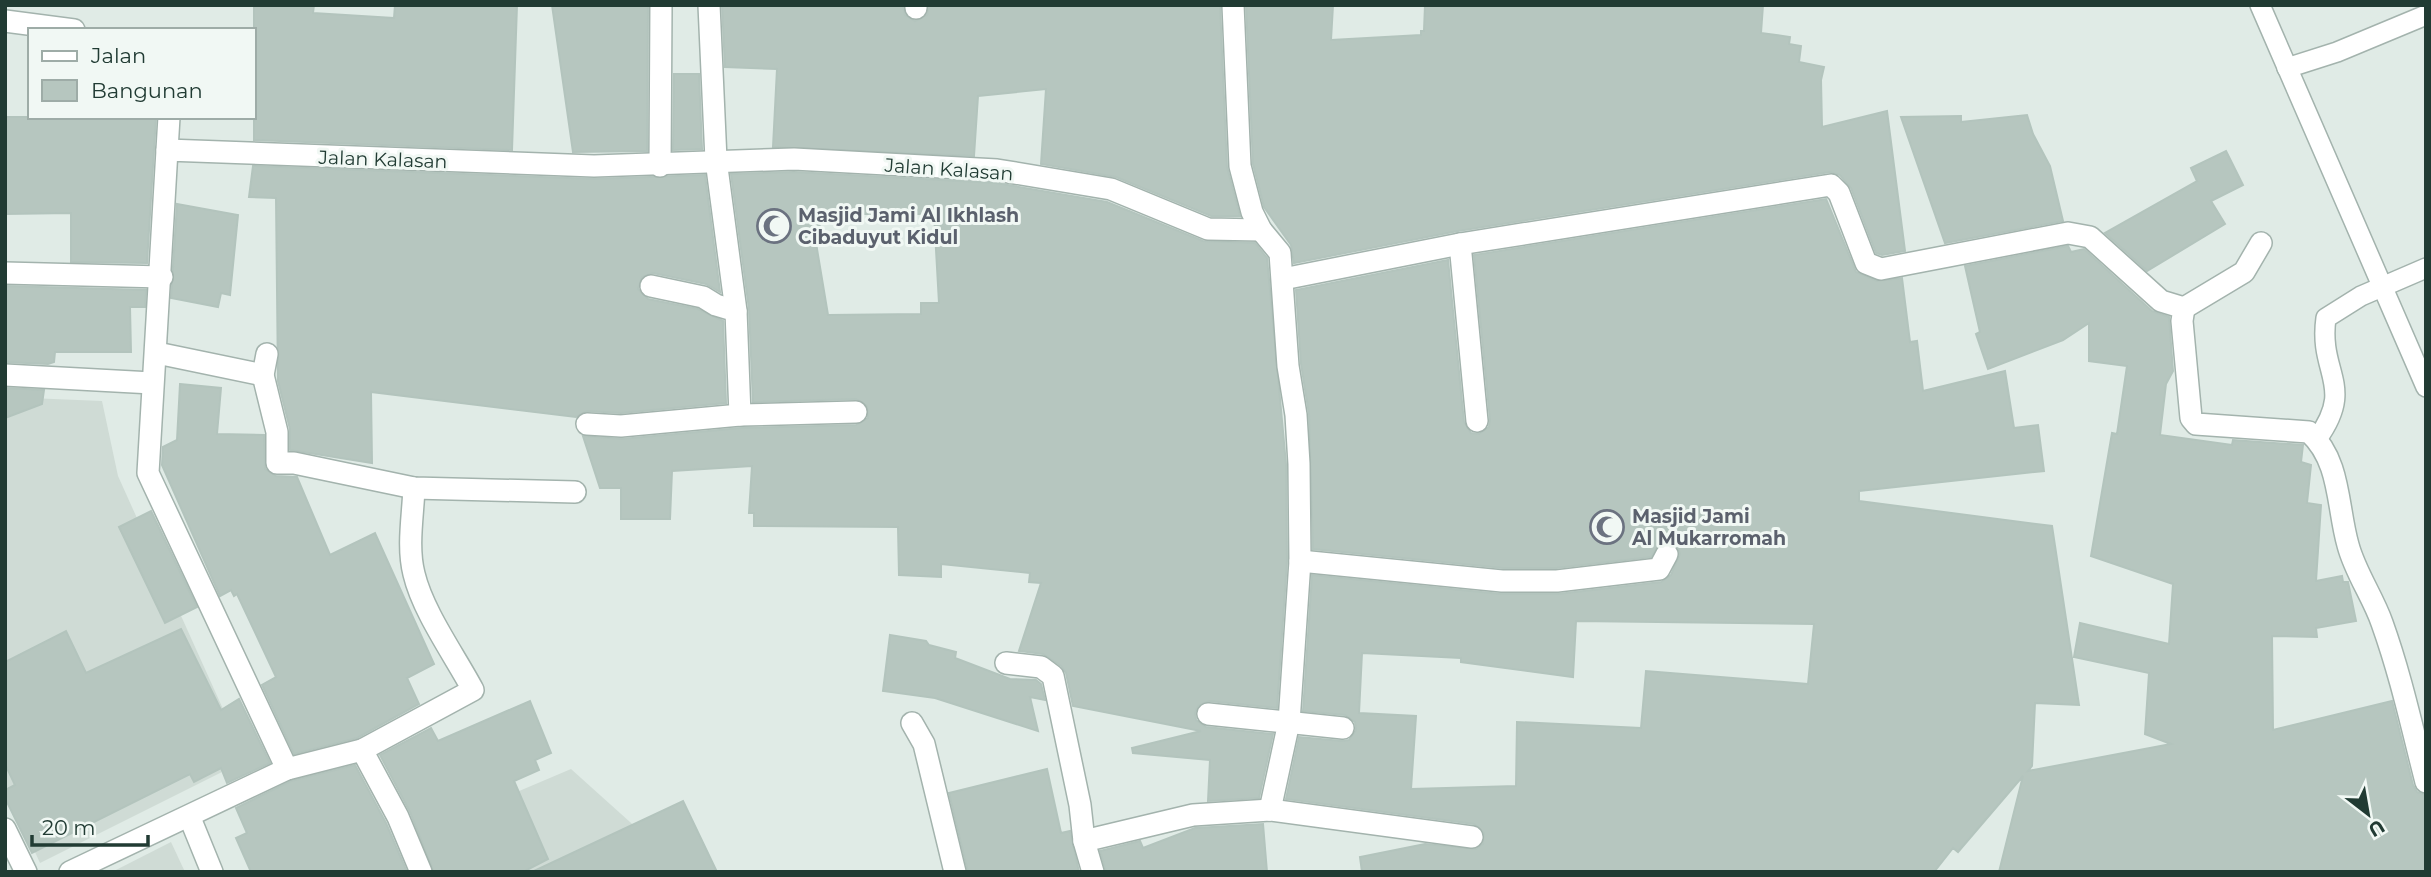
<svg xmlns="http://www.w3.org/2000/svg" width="2431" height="877" font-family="Montserrat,sans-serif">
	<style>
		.built { fill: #cfdbd5 }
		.building { fill: #b6c6bf; stroke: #b3c4bd; stroke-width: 2; fill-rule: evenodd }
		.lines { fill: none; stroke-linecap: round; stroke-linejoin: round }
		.lane-casing { stroke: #a3b3ad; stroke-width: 22 }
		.street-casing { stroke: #a3b3ad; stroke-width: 24 }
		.lane { stroke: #fff; stroke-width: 19 }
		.street { stroke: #fff; stroke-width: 21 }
		.labels { text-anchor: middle; stroke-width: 6; stroke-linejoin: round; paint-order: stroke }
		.street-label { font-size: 19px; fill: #213b33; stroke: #f1f8f4 }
		.worship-label { font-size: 19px; font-weight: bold; fill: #5b616d; stroke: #f1f8f4; text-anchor: start }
	</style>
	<rect width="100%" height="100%" fill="#e0ebe6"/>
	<g class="built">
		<path d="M5,397L102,401L118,476L246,760L40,863L5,786Z"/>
		<path d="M571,769L650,840L667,872H450L432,828Z"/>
		<path d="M171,842L185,872H112Z"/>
	</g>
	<g class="building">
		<path d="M254,5H314L313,13L394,18L395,5H517L512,150L254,140Z"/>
		<path d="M552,5H648L647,151L573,152Z"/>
		<path d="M722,5H903L905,15L915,21L927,15L929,5H1220L1227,167L1240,216H1211L1116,177L1041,164L1046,89L978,96L974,156L773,147L777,69L725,67Z"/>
		<path d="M1246,5H1333L1331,40L1421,35V31H1424L1425,5H1763L1761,33L1790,37L1789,44L1801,46L1799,62L1824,67L1821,80L1822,127L1887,111L1905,251L1882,255L1876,253L1851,188L1840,175L1830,172L1458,231L1294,263L1291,245L1264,207L1253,164Z"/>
		<path d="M674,74H699L702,149L673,150Z"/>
		<path d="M2027,115L2033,134L2050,166L2063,221L1945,243L1901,117L1961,116V122Z"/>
		<path d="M5,117H156L147,263L71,262V213L5,214Z"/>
		<path d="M2226,151L2243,185L2211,201L2225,224L2147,271L2105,233L2197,181L2191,168Z"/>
		<path d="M253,166L594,179L705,175L720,292L706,284L653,273L642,277L638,289L648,299L698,309L723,321L726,403L621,413L587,411L576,417L371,392L372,463L290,450V429L278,381L276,198L249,197Z"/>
		<path d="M794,172L996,183L1107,202L1203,241L1255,243L1267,258L1286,464L1287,561L1277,708L1209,701L1198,706L1195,713L1196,720L1206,727L1273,734L1259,798L1208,801L1210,760L1133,753L1132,748L1201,731L1073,706L1066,673L1061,666L1043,654L1019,651L1041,583L1029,582L1030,573L941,564V577L899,575L898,527L754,526V513H749L752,466L672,471L670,519H621V488H600L583,436L622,439L741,428L856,425L868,418L867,406L856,399L753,402L749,309L731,174ZM818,214H934L939,303H921V314L828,315L815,237L821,236Z"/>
		<path d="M1826,199L1856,272L1877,281L1902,278L1910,342L1917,341L1923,391L2005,371L2014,428L2038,425L2044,471L1859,491V501L2052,526L2079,705L2035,703L2032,766L2028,771L2171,744L2145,734L2149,673L2074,657L2080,623L2169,644L2173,584L2091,556L2112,433L2117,434L2127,366L2089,361V323L2063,340L1988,369L1976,334L1980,332L1965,266L2068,246L2071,252L2084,249L2152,311L2169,317L2173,371L2166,384L2160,435L2232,445L2233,440L2303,445L2301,462L2311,465L2307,503L2321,505L2316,581L2342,576L2343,582H2348L2356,621L2316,628L2317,637L2272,636L2273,730L2392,701L2413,785L2417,792L2426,795V872H1999L2023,776L1958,852L1953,848L1934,872H1362L1360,857L1425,844L1476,849L1483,844L1484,833L1474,824L1286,799L1299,737L1342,741L1349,740L1356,730L1355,722L1345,715L1303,711L1312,575L1501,594H1558L1661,582L1671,575L1680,554L1678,547L1666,541L1660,543L1651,557L1556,568H1503L1313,549L1309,414L1301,364L1296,290L1448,260L1464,422L1471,433L1479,434L1489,427L1490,420L1474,255ZM1576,621L1814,624L1808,684L1646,671L1641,728L1517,722L1516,786L1411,789L1416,716L1359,713L1362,653L1461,658V662L1573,677Z"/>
		<path d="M177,204L238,215L230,295L221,293L218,307L171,298Z"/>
		<path d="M5,286L146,290L145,307H130L131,352H55L54,362L48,364L5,362Z"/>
		<path d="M180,384L221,388L217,434L264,435L265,469L276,476L297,477L330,555L375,533L434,664L407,678L419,704L357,738L294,754L262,685L276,677L237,594L234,596L231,590L220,596L162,465L163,447L177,440Z"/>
		<path d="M5,388L44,390L42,404L5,418Z"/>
		<path d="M151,511L197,607L165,623L119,527Z"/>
		<path d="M181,629L221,710L239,699L270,763L227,783L221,768L194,782L190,774L32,853L5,798V790L15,785L5,764V662L66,631L86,673Z"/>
		<path d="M890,635L926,641L929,645L956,652L955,658L1010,679L1036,680L1041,684L1045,700L1030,697L1038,731L935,698L883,691Z"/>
		<path d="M530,701L551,753L535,760L539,770L514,781L548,859L523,872H434L410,812L380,755L431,728L438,741Z"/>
		<path d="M355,765L386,823L407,872H251L236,838L247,833L236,808L291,781Z"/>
		<path d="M1047,769L1061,833L1070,831L1079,872H968L949,793Z"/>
		<path d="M683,801L717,872H532Z"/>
		<path d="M1263,824L1267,872H1106L1100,851L1140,841L1143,848L1195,828Z"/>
	</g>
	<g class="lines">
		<g class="lane-casing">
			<g id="lane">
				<path d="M2260,5L2426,387"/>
				<path d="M2287,68L2337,52L2426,15"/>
				<path d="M2317,439C2356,385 2318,374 2326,318L2361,296L2426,268"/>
			</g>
		</g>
		<g class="street-casing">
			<g id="street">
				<path d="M709,5L716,160L736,311"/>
				<path d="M1233,5L1240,166L1252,212L1261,230L1280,253L1288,366L1296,415L1299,464L1300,561L1289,722L1270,810"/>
				<path d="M916,8V5"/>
				<path d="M5,21L74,30"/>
				<path d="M167,150L169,117"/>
				<path d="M660,166L661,5"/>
				<path d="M1460,244L1477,421"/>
				<path d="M5,273L162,277"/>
				<path d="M1283,279L1460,244L1831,185L1839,193L1866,263L1881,269L2068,233L2090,237L2161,301L2184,308L2182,321L2191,418L2196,424L2309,432C2341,461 2337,507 2348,545C2355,572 2373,597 2382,623C2401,676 2412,728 2426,782"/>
				<path d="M651,286L703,297L716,305L736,311L740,415"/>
				<path d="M2184,308L2244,272L2261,243"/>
				<path d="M157,353L263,375L267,354"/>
				<path d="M5,375L152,383"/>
				<path d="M263,375L277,432V463H294L414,488L575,492"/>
				<path d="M587,424L621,426L740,415L856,412"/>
				<path d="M1300,561L1502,581H1557L1659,569L1667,554"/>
				<path d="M1006,663L1041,667L1053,676L1080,805L1084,841L1093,872"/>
				<path d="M1208,714L1343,728"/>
				<path d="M912,723L924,744L955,872"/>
				<path d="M362,750L398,817L421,872"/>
				<path d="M287,769L148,473L167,150L594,166L794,159L997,170L1111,189L1208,229L1261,230"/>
				<path d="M190,818L212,872"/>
				<path d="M5,829L26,872"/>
				<path d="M1084,841L1193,815L1270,810L1472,837"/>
				<path d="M70,872L287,769L362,750L473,690C455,656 423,612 414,574C407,547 413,515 414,488"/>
			</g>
		</g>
		<use href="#lane" class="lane"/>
		<use href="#street" class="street"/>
	</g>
	<defs>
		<g id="mosque-ring" transform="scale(1.75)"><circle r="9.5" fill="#f1f8f4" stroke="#6b7280" stroke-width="1.5"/><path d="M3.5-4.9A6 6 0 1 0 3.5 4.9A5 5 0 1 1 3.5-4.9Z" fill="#6b7280"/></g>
	</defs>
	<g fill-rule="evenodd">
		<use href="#mosque-ring" x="774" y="226"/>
		<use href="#mosque-ring" x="1607" y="527"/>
	</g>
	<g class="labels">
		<g class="street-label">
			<text transform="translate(383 159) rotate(2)" y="7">Jalan Kalasan</text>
			<text transform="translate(949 169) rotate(4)" y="7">Jalan Kalasan</text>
		</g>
		<g class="worship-label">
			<text x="798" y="222">Masjid Jami Al Ikhlash<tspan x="798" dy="22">Cibaduyut Kidul</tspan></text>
			<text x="1632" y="523">Masjid Jami<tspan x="1632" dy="22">Al Mukarromah</tspan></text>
		</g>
	</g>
	<rect width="2431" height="877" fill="none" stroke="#213b33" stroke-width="14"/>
	<rect x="28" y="28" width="228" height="91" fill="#f1f8f4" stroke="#9eaca7" stroke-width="2"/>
	<rect x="42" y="51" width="35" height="10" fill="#ffffff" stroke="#9eaca7" stroke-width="2"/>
	<text x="91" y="63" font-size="21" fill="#213b33">Jalan</text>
	<rect x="42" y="80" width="35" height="21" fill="#b6c6bf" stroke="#9eaca7" stroke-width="2"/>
	<text x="91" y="98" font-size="21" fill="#213b33">Bangunan</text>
	<g transform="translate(2368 814) rotate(149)" stroke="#f1f8f4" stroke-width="5" paint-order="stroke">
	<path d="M0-5L12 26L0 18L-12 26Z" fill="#213b33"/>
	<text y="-10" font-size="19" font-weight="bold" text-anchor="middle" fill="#213b33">U</text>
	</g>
	<path d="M32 835v10h116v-10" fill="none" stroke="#213b33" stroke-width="3.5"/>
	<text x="42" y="835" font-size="21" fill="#213b33" stroke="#f1f8f4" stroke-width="5" paint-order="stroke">20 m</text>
</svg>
